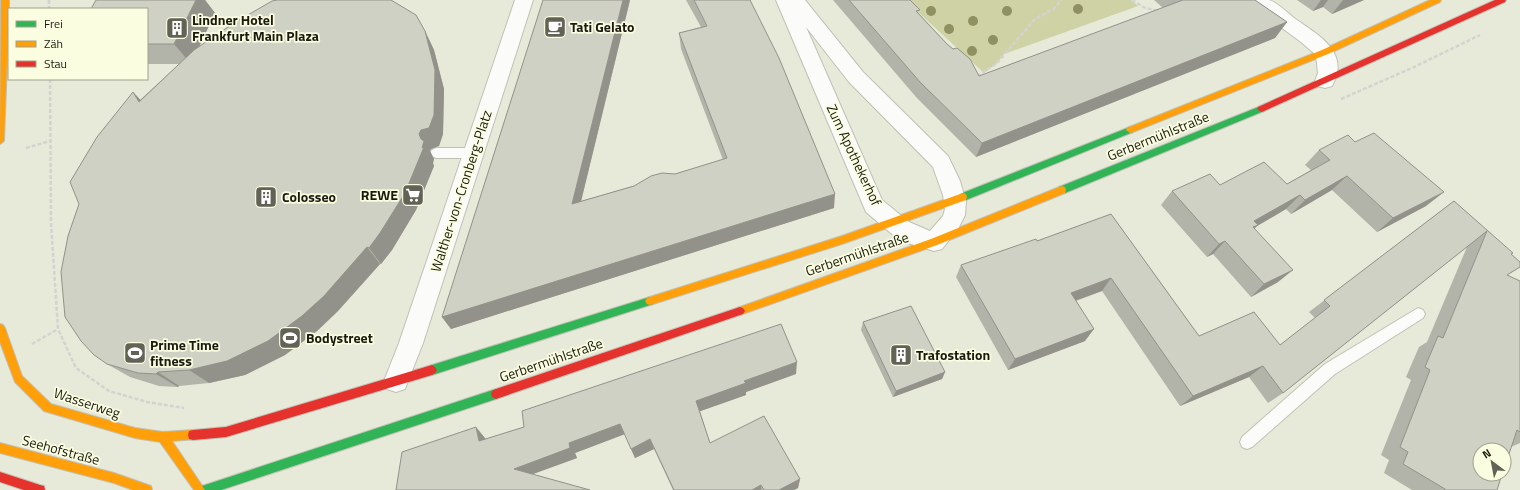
<svg xmlns="http://www.w3.org/2000/svg" width="1520" height="490" font-family="'Titillium Web',sans-serif">
	<style>
		.green { fill: #cfd2a4 }
		.lines { fill: none; stroke-linecap: round; stroke-linejoin: round }
		.lane-casing { stroke: #c0c1b5; stroke-width: 2 }
		.street-casing { stroke: #c0c1b5; stroke-width: 2 }
		.fast-casing { stroke: #c0c1b5; stroke-width: 2 }
		.slow-casing { stroke: #c0c1b5; stroke-width: 2 }
		.jam-casing { stroke: #c0c1b5; stroke-width: 2 }
		.path { stroke: #d3d4cf; stroke-width: 2.5; stroke-dasharray: 4 2; stroke-linecap: butt }
		.lane { fill: #fbfcf9; fill-rule: evenodd }
		.street { fill: #fbfcf9; fill-rule: evenodd }
		.fast { fill: #30b455; fill-rule: evenodd }
		.slow { fill: #ff9f0a; fill-rule: evenodd }
		.jam { fill: #e5322d; fill-rule: evenodd }
		.tree { fill: #8f9162 }
		.wall { fill: #b3b4a9 }
		.shaded-wall { fill: #92928a }
		.building { fill: #d0d1c5; stroke: #92928a }
		.labels { text-anchor: middle; stroke-width: 3.5; stroke-linejoin: round; paint-order: stroke }
		.poi-label { font-size: 14px; font-weight: bold; fill: #1a1a10; stroke: #fafde0; text-anchor: start }
		.street-label { font-size: 14px; fill: #1a1a10; stroke: #fafde0 }
	</style>
	<rect width="100%" height="100%" fill="#e7e9d9"/>
	<path class="green" d="M905,0H1131L1138,6L1004,54L997,63L984,73Z"/>
	<g class="lines">
		<g class="lane-casing">
			<g id="lane">
				<path d="M436,148H473L477,150L479,153L477,156L473,158H436L432,156L430,153L432,150Z"/>
				<path d="M1418,308L1423,310L1425,314L1423,318L1335,374L1252,447L1247,449L1242,447L1240,442L1242,437L1325,364Z"/>
			</g>
		</g>
		<g class="street-casing">
			<g id="street">
				<path d="M515,0H533L423,343L405,389L396,392L387,389L384,381L399,343Z"/>
				<path d="M776,0H805L863,72L948,156L960,181L966,202L965,215L958,229L942,249L934,251L908,243L893,235L866,212ZM806,27L849,82L933,167L943,195L945,209L943,216L930,231L909,222L882,200Z"/>
				<path d="M1248,0C1254,0 1263,0 1269,0C1276,2 1288,13 1294,18C1318,35 1351,52 1332,86L1325,88L1318,86L1315,81L1318,73L1316,55L1301,42L1251,5Z"/>
			</g>
		</g>
		<g class="fast-casing">
			<g id="fast">
				<path d="M1261,106L1265,109L1264,111L1065,193H1059L1058,190L1059,187Z"/>
				<path d="M1130,127L1134,130L1133,132L966,200H960L959,197L960,194Z"/>
				<path d="M650,297L653,298L655,301L653,304L650,305L432,375L429,373L427,370L429,367L432,365Z"/>
				<path d="M496,389L500,391L501,394L500,397L496,399L221,490H200L201,486L205,485Z"/>
			</g>
		</g>
		<g class="slow-casing">
			<g id="slow">
				<path d="M1,0H9V9L4,141L0,144Z"/>
				<path d="M1430,0H1441L1440,2L1328,54L1133,132L1130,133L1126,130L1127,128L1322,50Z"/>
				<path d="M1062,186L1065,187L1066,190L1065,193L937,245L740,315L737,314L735,311L737,308L740,307L931,239Z"/>
				<path d="M963,193L966,194L967,197L966,200L842,244L650,305L647,304L645,301L647,298L650,297L842,236Z"/>
				<path d="M0,324L3,325L5,328L22,376L51,404L135,428L163,432L193,430L197,431L198,435L197,439L172,441L205,490H194L160,442L135,438L44,411L15,382L0,342Z"/>
				<path d="M0,443L114,473L151,486L152,490H133L114,483L0,453Z"/>
			</g>
		</g>
		<g class="jam-casing">
			<g id="jam">
				<path d="M1495,0H1506L1505,2L1264,111L1261,112L1257,109L1258,107Z"/>
				<path d="M740,307L743,308L745,311L743,314L740,315L496,399L492,397L491,394L492,391L496,389Z"/>
				<path d="M432,365L435,367L437,370L435,373L432,375L226,437L193,440L189,439L188,435L189,431L193,430L226,427Z"/>
				<path d="M0,472L40,485L44,486L45,490H24L0,482Z"/>
			</g>
		</g>
		<g class="path">
			<path d="M49,0V9"/>
			<path d="M1132,0L1145,8L1159,11"/>
			<path d="M977,76L997,63L1035,19L1054,9L1061,0"/>
			<path d="M50,79L51,223L58,329L76,368L109,391L147,402L184,408"/>
			<path d="M1341,99L1412,68L1480,35"/>
			<path d="M26,148L50,141"/>
			<path d="M32,344L58,329"/>
		</g>
		<use href="#lane" class="lane"/>
		<use href="#street" class="street"/>
		<use href="#fast" class="fast"/>
		<use href="#slow" class="slow"/>
		<use href="#jam" class="jam"/>
	</g>
	<g class="tree">
		<circle cx="1078" cy="9" r="5"/>
		<circle cx="931" cy="11" r="5"/>
		<circle cx="1007" cy="11" r="5"/>
		<circle cx="973" cy="21" r="5"/>
		<circle cx="949" cy="29" r="5"/>
		<circle cx="993" cy="40" r="5"/>
		<circle cx="972" cy="51" r="5"/>
	</g>
	<g class="wall">
		<path d="M96,0H205L215,13L199,47L425,31L434,50L444,89L443,134L439,146L431,149L430,151L434,159L433,163L434,166L416,210L392,250L381,264H380L338,311L317,331L285,355L245,375L209,383L179,386L178,387L159,386L130,377L107,364L133,92L140,100L179,64H147V9Z"/>
		<path d="M630,0L581,201L723,160L681,49L679,33L701,27L686,0H750L834,208L451,329L442,317Z"/>
		<path d="M833,0H910L919,14L947,44L979,76L1163,8L1154,0H1255L1287,22L1275,38L976,157L916,97Z"/>
		<path d="M1297,0H1364L1332,14L1323,7L1313,11Z"/>
		<path d="M1319,150L1426,206L1377,232L1332,190L1291,214L1286,209L1257,226L1254,229L1278,282L1251,297L1213,254L1207,257L1161,205L1172,191L1220,185L1287,184L1311,170L1305,165Z"/>
		<path d="M1454,201L1511,254L1520,267L1507,275L1520,281V443L1511,447L1497,490H1412L1384,473L1389,460L1381,455L1411,380L1406,377L1419,347L1427,342L1467,247L1283,393L1268,403L1249,377L1180,406L1102,291L1076,301L1085,341L1008,370L956,277L961,265L1037,241L1111,214L1199,336L1280,345L1315,318L1309,312Z"/>
		<path d="M863,322L945,372L942,379L893,397L861,330Z"/>
		<path d="M796,374L746,392V395L700,411L710,443L800,479L798,488L794,490H673L654,449L635,458L625,434L575,453L577,458L533,474L396,490L485,438L486,439L524,427Z"/>
	</g>
	<g class="shaded-wall">
		<path d="M196,0H205L215,13L191,64L174,44Z"/>
		<path d="M623,0H630L577,218L572,204Z"/>
		<path d="M1321,0H1328L1323,7L1313,11Z"/>
		<path d="M1343,0H1364L1332,14Z"/>
		<path d="M1287,22L1275,38L976,157L982,143Z"/>
		<path d="M425,31L434,50L444,89L443,134L439,146L431,149L430,151L434,159L433,163L434,166L416,210L392,250L381,264L369,248L422,148L419,134Z"/>
		<path d="M133,92L151,111L139,102Z"/>
		<path d="M1347,176L1332,190L1291,214L1305,200Z"/>
		<path d="M1444,192L1426,206L1377,232L1393,218Z"/>
		<path d="M835,194L834,208L451,329L442,317Z"/>
		<path d="M1300,195L1286,209L1257,226L1245,238L1254,221Z"/>
		<path d="M1225,241L1213,254L1207,257L1219,244Z"/>
		<path d="M367,247L380,264L338,311L317,331L285,355L245,375L209,383L189,370Z"/>
		<path d="M1293,270L1278,282L1251,297L1264,284Z"/>
		<path d="M1111,278L1102,291L1063,305L1071,293Z"/>
		<path d="M1094,329L1085,341L1008,370L1015,359Z"/>
		<path d="M797,362L796,374L746,392V395L698,412L696,401L744,381Z"/>
		<path d="M1263,366L1249,377L1180,406L1193,396Z"/>
		<path d="M158,372L179,386L178,387L156,374Z"/>
		<path d="M945,372L942,379L893,397L896,391Z"/>
		<path d="M620,424L625,434L575,453L577,458L522,478L514,469L569,443Z"/>
		<path d="M476,427L485,438L488,451L479,441Z"/>
		<path d="M650,439L654,449L635,458L631,449Z"/>
		<path d="M800,479L798,488L794,490H779Z"/>
		<path d="M761,485V490H752Z"/>
	</g>
	<g class="building">
		<path d="M96,0H196L174,44H147V9H91Z"/>
		<path d="M277,0H391L416,15L425,31L435,70L434,115L429,128L421,130L419,134L421,139L424,141L422,148L424,147L405,193L380,233L369,248L367,247L324,296L302,316L268,341L227,361L189,370L158,372L156,374L138,373L107,364L94,355L81,341L65,317L61,272L68,236L79,204L70,182L97,137L133,92L139,102L194,50L234,23L272,1Z"/>
		<path d="M543,0H623L572,204L634,186L651,176L662,173L675,174L727,158L679,33L707,26L694,0H750L779,58L835,194L442,317Z"/>
		<path d="M849,0H910L920,10L916,11L947,44L953,49L957,48L970,59L979,76L1183,0H1255L1287,22L982,143L920,82Z"/>
		<path d="M1374,133L1444,192L1393,218L1347,176L1305,200L1300,195L1254,221L1258,225L1253,227L1293,270L1264,284L1225,241L1219,244L1172,191L1210,174L1220,185L1264,162L1287,184L1330,160L1319,150L1348,135L1355,142Z"/>
		<path d="M1454,201L1513,253L1511,254L1520,262V267L1507,275L1520,281V432L1517,430L1504,469V450H1480V474H1502L1497,490H1445V489L1403,464L1408,452L1400,447L1430,370L1425,367L1438,336L1443,338L1487,231L1283,393L1263,366L1193,396L1111,278L1071,293L1094,329L1015,359L961,265L1036,239L1037,241L1111,214L1199,336L1254,312L1280,345L1330,306L1324,300Z"/>
		<path d="M911,306L945,372L896,391L863,322Z"/>
		<path d="M781,324L797,362L744,381L746,383L696,401L710,443L764,416L800,479L779,490H764L761,485L752,490H674L650,439L631,449L620,424L569,443L570,448L514,469L590,490H396L402,452L476,427L479,441L524,427L522,411Z"/>
	</g>
	<defs>
		<g id="cafe-square" transform="scale(1.15)"><rect x="-9" y="-9" width="18" height="18" rx="4" fill="#626256" stroke="#fafde0"/><path d="M-5.5-4.5H6V0H3Q3 3.5 0 3.5H-2.5Q-5.5 3.5-5.5 0ZM3-3.2v2h1.7v-2ZM-6 4.5H4V6H-6Z" fill="#fff"/></g>
		<g id="building-square" transform="scale(1.15)"><rect x="-9" y="-9" width="18" height="18" rx="4" fill="#626256" stroke="#fafde0"/><path d="M-4-6H4V6H1V3H-1V6H-4ZM-2.5-4.3h1.7v1.8h-1.7ZM.8-4.3h1.7v1.8H.8ZM-2.5-1h1.7V.8h-1.7ZM.8-1h1.7V.8H.8Z" fill="#fff"/></g>
		<g id="supermarket-square" transform="scale(1.15)"><rect x="-9" y="-9" width="18" height="18" rx="4" fill="#626256" stroke="#fafde0"/><path d="M-6-5.5h2.5l.6 2H6L4.5 2H-2.5L-4.4-4H-6ZM-1.5 3.2a1.3 1.3 0 1 0 .1 0ZM3 3.2a1.3 1.3 0 1 0 .1 0Z" fill="#fff"/></g>
		<g id="stadium-square" transform="scale(1.15)"><rect x="-9" y="-9" width="18" height="18" rx="4" fill="#626256" stroke="#fafde0"/><path d="M0-5a6.5 5 0 1 0 0 10a6.5 5 0 1 0 0-10ZM-3.5-1.8h7v3.6h-7Z" fill="#fff"/></g>
	</defs>
	<g fill-rule="evenodd">
		<use href="#cafe-square" x="555" y="27"/>
		<use href="#building-square" x="177" y="28"/>
		<use href="#supermarket-square" x="413" y="195"/>
		<use href="#building-square" x="266" y="197"/>
		<use href="#stadium-square" x="290" y="338"/>
		<use href="#stadium-square" x="135" y="353"/>
		<use href="#building-square" x="901" y="355"/>
	</g>
	<g class="labels">
		<g class="poi-label">
			<text x="192" y="25">Lindner Hotel<tspan x="192" dy="16">Frankfurt Main Plaza</tspan></text>
			<text x="570" y="32">Tati Gelato</text>
			<text x="398" y="200" text-anchor="end">REWE</text>
			<text x="282" y="202">Colosseo</text>
			<text x="306" y="343">Bodystreet</text>
			<text x="150" y="350">Prime Time<tspan x="150" dy="16">fitness</tspan></text>
			<text x="916" y="360">Trafostation</text>
		</g>
		<g class="street-label">
			<text transform="translate(1158 136) rotate(-22)" y="5">Gerbermühlstraße</text>
			<text transform="translate(854 155) rotate(65)" y="5">Zum Apothekerhof</text>
			<text transform="translate(461 191) rotate(-72)" y="5">Walther-von-Cronberg-Platz</text>
			<text transform="translate(857 254) rotate(-19)" y="5">Gerbermühlstraße</text>
			<text transform="translate(551 360) rotate(-19)" y="5">Gerbermühlstraße</text>
			<text transform="translate(87 403) rotate(18)" y="5">Wasserweg</text>
			<text transform="translate(61 450) rotate(15)" y="5">Seehofstraße</text>
		</g>
	</g>
	<rect x="8" y="8" width="140" height="72" fill="#fafde0" stroke="#a0a28d"/>
	<rect x="16" y="21" width="20" height="6" fill="#30b455" stroke="#a0a28d"/>
	<text x="44" y="28" font-size="12" fill="#1a1a10">Frei</text>
	<rect x="16" y="41" width="20" height="6" fill="#ff9f0a" stroke="#a0a28d"/>
	<text x="44" y="48" font-size="12" fill="#1a1a10">Zäh</text>
	<rect x="16" y="61" width="20" height="6" fill="#e5322d" stroke="#a0a28d"/>
	<text x="44" y="68" font-size="12" fill="#1a1a10">Stau</text>
	<g transform="translate(1492 462) rotate(328)"><circle r="19" fill="#fafde0" stroke="#a0a28d"/>
	<path d="M0-3L7 15L0 10L-7 15Z" fill="#626256"/>
	<text y="-6" font-size="11" font-weight="bold" text-anchor="middle" fill="#1a1a10">N</text>
	</g>
</svg>
